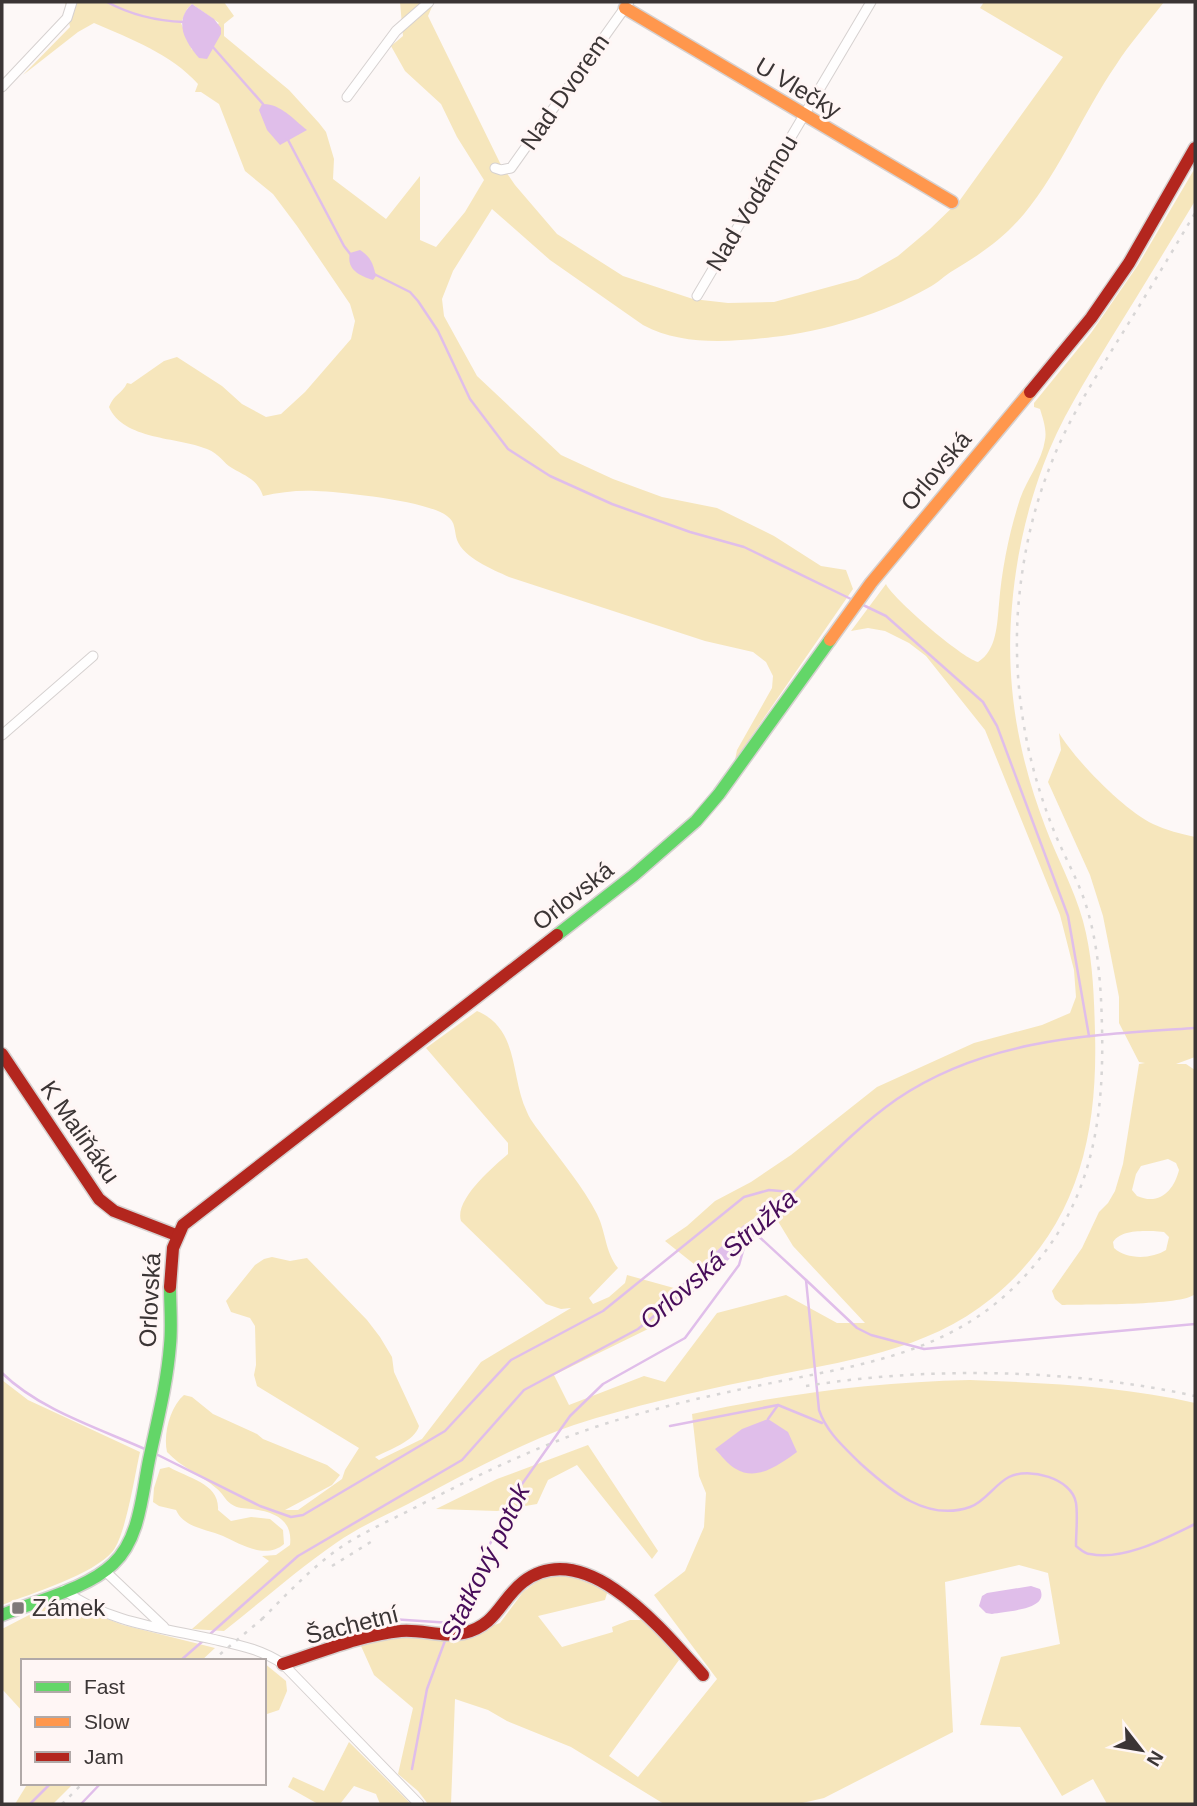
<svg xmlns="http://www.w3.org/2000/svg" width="1197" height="1806" font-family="Helvetica,sans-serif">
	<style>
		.green { fill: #f6e6bc; fill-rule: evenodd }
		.water { fill: #e0beea }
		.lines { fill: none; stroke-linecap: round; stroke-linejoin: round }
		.stream { stroke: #e0beea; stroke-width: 2.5 }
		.street-casing { stroke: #d6d1d0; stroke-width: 11 }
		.fast-casing { stroke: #d6d1d0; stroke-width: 15 }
		.slow-casing { stroke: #d6d1d0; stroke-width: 15 }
		.jam-casing { stroke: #d6d1d0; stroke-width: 15 }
		.street { stroke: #fffefe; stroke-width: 9 }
		.fast { stroke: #63d668; stroke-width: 12 }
		.slow { stroke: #ff974d; stroke-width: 12 }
		.jam { stroke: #b3261e; stroke-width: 12 }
		.rail { stroke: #d8d6d6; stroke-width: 2.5; stroke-dasharray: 3.5 7; stroke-linecap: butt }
		.poi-dot { fill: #7f7979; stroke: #fff6f5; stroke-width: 2.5 }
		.labels { text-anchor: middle; stroke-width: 6; stroke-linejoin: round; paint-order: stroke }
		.street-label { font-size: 24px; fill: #3b3535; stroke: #fff6f5 }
		.poi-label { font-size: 24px; fill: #3b3535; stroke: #fff6f5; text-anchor: start }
		.water-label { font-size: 26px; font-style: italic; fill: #480d5a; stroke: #fff6f5 }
	</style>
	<rect width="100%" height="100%" fill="#fdf8f7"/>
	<g class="green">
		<path d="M65,2H224L234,16L224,24V36L289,90L319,123L326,132L334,159L333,179L386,219L420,176V240L436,247L465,212L484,180L457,137L441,104L405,71L391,46L403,36L400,2H434L428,16L500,163L515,185L557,234L623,276L693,299L728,303L774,302L858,279L898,256L930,229L960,200L1063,57L980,8L984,2H1164C1148,23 1130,43 1116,65C1083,113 1061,169 1024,214C1004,238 981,254 954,270C945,275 938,283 928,288C885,313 822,332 773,337C730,342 682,346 643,325L550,260L492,209L453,271L442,299L444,316L477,376L561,455L613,479L662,497L717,508L774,536L821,566L846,570L853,589L735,760L737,750L772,688L773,676L766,662L753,652L705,641L509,577C492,569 464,558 457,540C454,531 456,522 447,516C428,501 343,492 316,491C299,490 280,492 263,496C257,479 247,477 232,468C223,463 220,454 207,449C178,437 123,440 109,407C114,394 122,394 127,383L131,384L164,361L177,357L222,386L242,404L266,417L281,414L305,392L351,339L355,321L350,304L297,226L273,194L245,171L219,104L201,92H195L198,84C171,54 131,39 94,23L78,32L23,75L70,27ZM192,4L219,23L192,50L181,23L187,9Z"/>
		<path d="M1195,168V201C1167,247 1139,294 1110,340C1085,381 1059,422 1043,466C1026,512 1016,558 1012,606C1005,682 1018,755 1045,826C1057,858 1074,888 1083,921C1093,958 1094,995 1095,1032C1098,1138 1077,1228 992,1298C924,1354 835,1362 753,1380C693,1392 633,1406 574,1425C516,1445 462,1476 408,1504C384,1516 359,1527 336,1543C297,1570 261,1602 224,1631L192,1629L269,1561L262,1556L276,1555L290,1545C293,1520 275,1512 252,1509C244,1508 238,1509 231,1504C225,1500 222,1492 216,1488C201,1475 181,1467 167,1452C163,1434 170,1407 184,1395L192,1397L213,1414L257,1434L263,1439L327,1465L340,1475L332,1485L285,1510H298L342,1479L345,1470L359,1448L257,1386L254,1375L256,1365L255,1326L250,1318L231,1312L226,1301L255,1265L264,1259L272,1257L290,1261L307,1258L367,1320L380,1337L392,1357L394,1372L419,1426C415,1441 389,1450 375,1457L379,1460L422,1439L481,1362L571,1308L561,1309L546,1304L461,1221C454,1200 493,1167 508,1154V1143L426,1048L477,1011C520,1029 510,1077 527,1112C531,1122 539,1130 545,1139C563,1163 583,1187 597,1214C606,1232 605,1252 618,1268L589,1298L593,1304L609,1297L625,1283L627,1275L692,1293L648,1329L554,1375L569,1405L644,1376L665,1382L717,1313L786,1295L837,1323H865L793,1246L776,1218L765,1211L744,1225L699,1268L665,1241L687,1226L715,1201L751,1182L791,1155L877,1087L974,1043L1042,1025L1070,1013L1076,997L1074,970L1060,915L985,730L926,656L909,643L885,631L868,628L851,631L886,584C892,598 962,658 978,662C997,650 997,624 999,604C1002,568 1009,533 1020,499C1027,479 1042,461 1045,440C1047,430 1043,419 1040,409L1034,407V403L1091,333L1138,265Z"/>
		<path d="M1059,733C1076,761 1124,810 1153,824C1166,830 1181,834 1195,837V1057L1176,1064H1186L1195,1070V1294C1183,1306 1085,1304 1062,1305L1055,1299L1052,1291L1082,1248L1099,1212L1108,1203L1115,1191L1123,1164L1139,1064L1145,1063L1139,1062L1119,1023V997L1103,916L1090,875L1048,782L1061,750ZM1168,1159L1176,1163L1179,1170C1174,1190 1160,1206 1137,1196L1132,1190L1136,1174L1141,1166ZM1153,1231L1164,1232L1169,1237L1166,1250C1152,1259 1127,1260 1114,1248L1113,1242C1121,1230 1140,1231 1153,1231Z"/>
		<path d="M2,1380L28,1400L140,1452C135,1474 126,1534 113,1551C93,1575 32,1593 2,1605Z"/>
		<path d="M970,1380C1045,1383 1122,1386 1195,1403V1804H1107L1093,1779L1062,1796L1020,1727L980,1725L1001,1657L1060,1644L1048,1573L1019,1565L945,1582L953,1732L824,1798L798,1804H664L571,1747L507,1721L488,1710L455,1699L451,1804H428L418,1791L398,1774L413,1708L374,1675L361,1646L405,1634L462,1636L500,1623L523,1592L543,1577L561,1573L608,1590L605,1600L538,1616L562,1647L613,1632L612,1627L630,1620H645L664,1638L679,1660L609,1756L638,1777L717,1679L654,1595L685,1571L704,1527L706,1493L699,1476L692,1414C784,1394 875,1382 970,1380Z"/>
		<path d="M588,1445L658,1551L652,1559L577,1465L548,1480L537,1504L497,1511L436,1509L497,1479Z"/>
		<path d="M169,1467C187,1478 220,1483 218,1510L231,1521L251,1517L270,1519L283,1530L284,1544C266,1560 240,1544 223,1536C207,1529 184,1528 176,1510L159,1506L153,1502L154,1488L160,1469Z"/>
		<path d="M58,1600L123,1625L215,1648L201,1661H23V1712L2,1689V1629Z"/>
		<path d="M264,1663L286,1681L287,1691L279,1710L264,1715Z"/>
		<path d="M349,1742L411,1804H380L376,1794L354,1786L340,1804H318L288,1787L293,1777L324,1791Z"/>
		<path d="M28,1783H74L53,1804H15Z"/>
	</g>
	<g class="water">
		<path d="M192,4L214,19L221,28V34L207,59L199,58C185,42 173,21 192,4Z"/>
		<path d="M262,104C280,103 293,119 307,130L280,145L267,130L259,110Z"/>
		<path d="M360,250C371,257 373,264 376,276L373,280C359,276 346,269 350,253Z"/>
		<path d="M752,1223L760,1231L692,1293L678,1288L744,1225L747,1228Z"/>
		<path d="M768,1419L788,1432L797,1452C780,1464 757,1482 736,1469C728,1465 721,1455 715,1449L742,1429Z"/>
		<path d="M1031,1586L1040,1589C1050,1610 1007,1611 992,1614L986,1613L979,1606L982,1596L987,1593Z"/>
	</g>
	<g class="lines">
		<g class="stream">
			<path d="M107,2C131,15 157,21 184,22"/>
			<path d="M212,46L263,104"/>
			<path d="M287,138L344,246L351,255"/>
			<path d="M374,274L410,292L418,301L438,331L470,399L508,449L550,476L612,504L690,532L744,547L855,601"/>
			<path d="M861,604L886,616L983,702L997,726L1068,916L1089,1036"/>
			<path d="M754,1229C803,1187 844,1136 897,1099C987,1038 1091,1035 1195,1028"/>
			<path d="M754,1232L806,1280L819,1410C827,1433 844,1447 861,1464C891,1491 927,1522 970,1507C985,1502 995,1484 1009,1477C1029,1467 1072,1478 1076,1503C1078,1516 1076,1532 1076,1546C1080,1549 1085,1554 1090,1554C1124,1561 1166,1538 1195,1524"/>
			<path d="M806,1280L857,1328L871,1335L924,1349L1195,1324"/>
			<path d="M2,1373C40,1410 98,1428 147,1450"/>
			<path d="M768,1419L778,1405"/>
			<path d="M670,1426L778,1405L822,1423"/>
			<path d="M156,1454L260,1506L291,1517L303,1515L445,1431L511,1360L603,1311L744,1197L769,1190L791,1192"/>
			<path d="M449,1632L510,1501L570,1416L603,1384L685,1338L739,1265L745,1244"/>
			<path d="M209,1635L298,1556L462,1460L524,1390L638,1329L687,1289"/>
			<path d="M315,1642L391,1619L451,1623"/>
			<path d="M180,1661L204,1640"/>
			<path d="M412,1769L427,1689L446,1638"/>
			<path d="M30,1804L51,1783"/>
			<path d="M81,1804L101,1783"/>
		</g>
		<g class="street-casing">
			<g id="street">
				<path d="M2,87L67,18L72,2"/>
				<path d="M347,97L396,31L429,2"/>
				<path d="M495,168L501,170L511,168L629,2"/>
				<path d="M697,296L871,2"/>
				<path d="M2,735L93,656"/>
				<path d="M105,1571L164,1627"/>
				<path d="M64,1590C106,1622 162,1628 212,1639C238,1645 261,1649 283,1664L419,1804"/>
			</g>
		</g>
		<g class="fast-casing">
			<g id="fast">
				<path d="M557,935L634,875L696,821L719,794L830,640"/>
				<path d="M2,1615C35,1601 87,1589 113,1564C140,1539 142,1494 149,1460C157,1422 167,1384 170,1345C172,1326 170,1306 170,1287"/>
			</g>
		</g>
		<g class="slow-casing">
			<g id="slow">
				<path d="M625,8L952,202"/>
				<path d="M830,640L871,583L1030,392"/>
			</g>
		</g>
		<g class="jam-casing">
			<g id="jam">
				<path d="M1030,392L1091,318L1129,263L1195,148"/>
				<path d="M2,1054L99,1199L114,1211L176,1235"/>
				<path d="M170,1287L173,1248L183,1225L557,935"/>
				<path d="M283,1664C321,1652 360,1635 401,1631C422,1629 443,1638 464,1633C497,1625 500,1600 523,1582C586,1534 665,1633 703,1675"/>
			</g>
		</g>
		<use href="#street" class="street"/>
		<use href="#fast" class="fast"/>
		<use href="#slow" class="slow"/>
		<use href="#jam" class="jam"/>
		<g class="rail">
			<path d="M806,1386C929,1366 1073,1369 1195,1396"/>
			<path d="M332,1566L374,1540"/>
			<path d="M262,1619C288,1593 313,1566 344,1545C366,1531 391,1520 414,1508C486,1471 557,1436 635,1415C683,1401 732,1391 781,1381C882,1361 968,1347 1037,1262C1094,1193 1104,1113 1102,1027C1101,984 1098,940 1084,899C1075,874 1061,850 1052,826C1025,757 1013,684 1018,610C1022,560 1032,511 1051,464C1066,424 1090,387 1112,350C1140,305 1168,259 1195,213"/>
			<path d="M212,1661L268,1614"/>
			<path d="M62,1804L83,1783"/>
		</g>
	</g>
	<rect class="poi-dot" x="11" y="1601" width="14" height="14" rx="3.5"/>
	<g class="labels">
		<g class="street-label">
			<text transform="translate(798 88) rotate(31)" y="8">U Vlečky</text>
			<text transform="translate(565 92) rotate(-55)" y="8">Nad Dvorem</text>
			<text transform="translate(752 203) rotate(-59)" y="8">Nad Vodárnou</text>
			<text transform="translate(936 471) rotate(-50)" y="8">Orlovská</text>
			<text transform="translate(573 896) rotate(-38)" y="8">Orlovská</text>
			<text transform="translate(80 1132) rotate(55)" y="8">K Maliňáku</text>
			<text transform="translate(150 1300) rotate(-87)" y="8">Orlovská</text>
			<text transform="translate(352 1625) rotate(-14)" y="8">Šachetní</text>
		</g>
		<g class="poi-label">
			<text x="32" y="1616">Zámek</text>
		</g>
		<g class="water-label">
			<text transform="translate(718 1259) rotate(-41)" y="9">Orlovská Stružka</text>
			<text transform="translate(485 1562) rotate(-64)" y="9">Statkový potok</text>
		</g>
	</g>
	<rect width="1197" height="1806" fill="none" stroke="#3b3535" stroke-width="7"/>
	<rect x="21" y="1659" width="245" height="126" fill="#fff6f5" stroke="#b1a9a8" stroke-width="2"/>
	<rect x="35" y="1682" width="35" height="10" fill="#63d668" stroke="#b1a9a8" stroke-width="2"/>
	<text x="84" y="1694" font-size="21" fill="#3b3535">Fast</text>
	<rect x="35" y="1717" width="35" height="10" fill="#ff974d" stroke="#b1a9a8" stroke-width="2"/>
	<text x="84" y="1729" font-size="21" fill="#3b3535">Slow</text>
	<rect x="35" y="1752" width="35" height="10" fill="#b3261e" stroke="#b1a9a8" stroke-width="2"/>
	<text x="84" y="1764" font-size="21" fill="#3b3535">Jam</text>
	<g transform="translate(1141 1750) rotate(121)" stroke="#fff6f5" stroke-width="5" paint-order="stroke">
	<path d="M0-5L12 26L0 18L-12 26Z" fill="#3b3535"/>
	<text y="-10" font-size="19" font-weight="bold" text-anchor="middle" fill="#3b3535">N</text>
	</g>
</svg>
